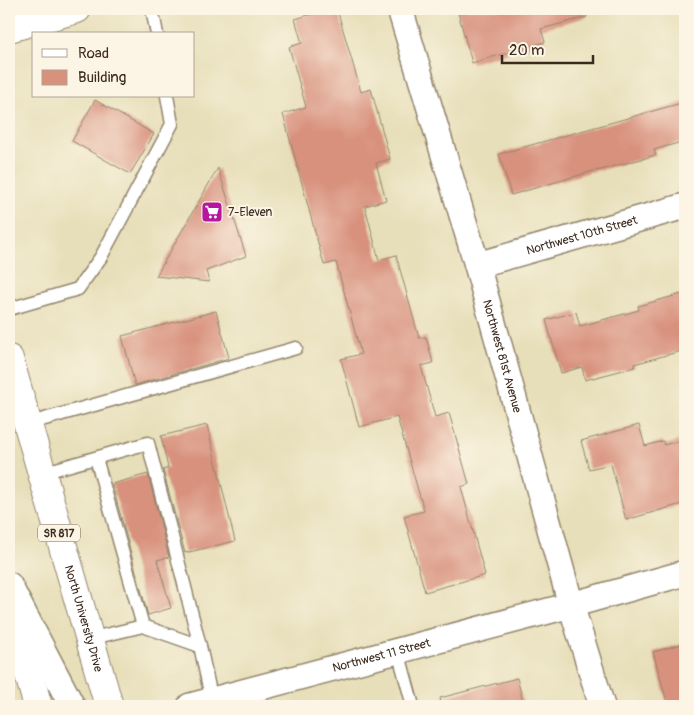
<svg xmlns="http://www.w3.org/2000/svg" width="694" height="715" font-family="Pangolin,sans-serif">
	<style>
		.building { fill: #d8917d }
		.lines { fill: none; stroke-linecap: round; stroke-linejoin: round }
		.service-casing { stroke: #91846c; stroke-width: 15 }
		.minor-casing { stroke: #91846c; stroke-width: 28 }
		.tertiary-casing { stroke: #91846c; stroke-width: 30 }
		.primary-casing { stroke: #91846c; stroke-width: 30 }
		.service { stroke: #fff; stroke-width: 12 }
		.minor { stroke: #fff; stroke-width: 25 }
		.tertiary { stroke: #fff; stroke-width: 28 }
		.primary { stroke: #fff; stroke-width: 28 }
		.labels { text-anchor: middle; stroke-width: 4; stroke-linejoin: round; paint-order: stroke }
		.shield { fill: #fcf5e5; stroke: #75675a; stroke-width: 1 }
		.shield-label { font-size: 11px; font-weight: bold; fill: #3b2a1e }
		.poi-label { font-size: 12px; fill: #3b2a1e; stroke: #fcf5e5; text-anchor: start }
		.street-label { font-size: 12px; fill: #3b2a1e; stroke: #fcf5e5 }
	</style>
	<rect width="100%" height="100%" fill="#fcf5e5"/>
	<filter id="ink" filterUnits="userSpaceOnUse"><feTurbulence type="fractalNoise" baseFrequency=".02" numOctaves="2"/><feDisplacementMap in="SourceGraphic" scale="10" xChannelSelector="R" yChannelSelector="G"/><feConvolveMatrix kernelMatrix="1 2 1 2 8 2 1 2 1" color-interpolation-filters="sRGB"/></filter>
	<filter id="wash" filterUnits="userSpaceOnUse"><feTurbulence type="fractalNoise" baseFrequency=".0096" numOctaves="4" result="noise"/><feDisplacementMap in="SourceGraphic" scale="20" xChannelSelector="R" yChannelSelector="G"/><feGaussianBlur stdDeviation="1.12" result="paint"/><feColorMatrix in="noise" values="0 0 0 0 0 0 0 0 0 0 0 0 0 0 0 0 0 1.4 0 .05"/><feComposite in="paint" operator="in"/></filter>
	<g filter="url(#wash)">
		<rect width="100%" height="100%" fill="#e7dfb9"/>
		<g id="blocks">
			<g class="building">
				<path d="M330,9H337L361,92L371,89L390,159L376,163L386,200L365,206L379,260L396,255L419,338L426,337L433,363L421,366L435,417L449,413L469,484L461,487L485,575L425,592L404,516L424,511L397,417L359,427L341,359L361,354L336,262L324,265L283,114L306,107L289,47L302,43L295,19Z"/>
				<path d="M457,9H586L587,17L541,29L545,42L472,63Z"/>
				<path d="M95,100L154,134L130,174L72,141Z"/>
				<path d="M685,102V141L654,150L656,155L597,171V170L511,195L499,154Z"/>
				<path d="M218,168L246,256L206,271L209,282L156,276Z"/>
				<path d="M685,293V350L634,364L635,367L585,380L582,367L561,373L546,320L576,312L580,326L639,310L638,306Z"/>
				<path d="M216,311L229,358L135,385L122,336Z"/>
				<path d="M207,425L235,541L185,553L163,470L168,468L161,436Z"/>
				<path d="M639,425L645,446L663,441L664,445L685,439V503L626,520L611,464L589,469L581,441Z"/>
				<path d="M148,474L169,557L157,560L171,608L148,615L112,484Z"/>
				<path d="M685,643V706H668L653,652Z"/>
				<path d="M517,678L524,706H442L440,698Z"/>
			</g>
		</g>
	</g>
	<g filter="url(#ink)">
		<use href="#blocks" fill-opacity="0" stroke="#91846c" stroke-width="1"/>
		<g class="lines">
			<g class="service-casing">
				<g id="service">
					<path d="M152,9L157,34"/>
					<path d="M9,309L78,289L101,257L172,124L167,96"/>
					<path d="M27,424L296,348"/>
					<path d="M96,458L143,626"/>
					<path d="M42,473L148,443L200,646L212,701"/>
					<path d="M89,639L143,626L200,646"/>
					<path d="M398,651L413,706"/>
				</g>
			</g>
			<g class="minor-casing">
				<g id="minor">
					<path id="s1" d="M400,9L477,265L571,605L602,706"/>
					<path id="s2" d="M477,265L685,206"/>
					<path d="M9,585L72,706"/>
					<path id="s3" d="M190,706L571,605L685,573"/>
				</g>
			</g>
			<g class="tertiary-casing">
				<path id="tertiary" d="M9,28L77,9"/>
			</g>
			<g class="primary-casing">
				<g id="primary">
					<path id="s4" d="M9,359L109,706"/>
					<path d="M9,606L38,706"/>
				</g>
			</g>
			<use href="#service" class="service"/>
			<use href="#minor" class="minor"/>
			<use href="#tertiary" class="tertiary"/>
			<use href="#primary" class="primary"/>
		</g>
	</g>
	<defs>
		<g id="supermarket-square" transform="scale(1.125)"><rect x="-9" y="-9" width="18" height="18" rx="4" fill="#b5179e" stroke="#fcf5e5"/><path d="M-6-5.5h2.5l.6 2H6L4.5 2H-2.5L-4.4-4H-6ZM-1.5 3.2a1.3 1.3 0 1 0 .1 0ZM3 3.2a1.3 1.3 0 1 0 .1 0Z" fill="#fff"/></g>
	</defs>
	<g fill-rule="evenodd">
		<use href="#supermarket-square" x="212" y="212"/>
	</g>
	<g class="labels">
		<rect class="shield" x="38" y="524.5" width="42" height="17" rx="4"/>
		<g class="shield-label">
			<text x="59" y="537">SR 817</text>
		</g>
		<g class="poi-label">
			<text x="228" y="216">7-Eleven</text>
		</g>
		<g class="street-label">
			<text dy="4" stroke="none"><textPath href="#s2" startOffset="109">Northwest 10th Street</textPath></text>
			<text dy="4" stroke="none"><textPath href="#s1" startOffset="362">Northwest 81st Avenue</textPath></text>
			<text dy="4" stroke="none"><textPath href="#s4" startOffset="270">North University Drive</textPath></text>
			<text dy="4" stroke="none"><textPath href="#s3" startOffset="198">Northwest 11 Street</textPath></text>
		</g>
	</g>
	<rect width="694" height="715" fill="none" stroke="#fcf5e5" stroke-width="30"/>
	<rect x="32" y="32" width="162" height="65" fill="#fcf5e5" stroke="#afa495"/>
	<rect x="42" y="49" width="25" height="8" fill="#ffffff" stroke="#afa495"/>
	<text x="78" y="58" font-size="15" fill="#3b2a1e">Road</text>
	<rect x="42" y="70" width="25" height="15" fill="#d8917d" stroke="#afa495"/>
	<text x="78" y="82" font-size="15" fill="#3b2a1e">Building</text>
	<path d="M502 55v8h91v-8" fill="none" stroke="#3b2a1e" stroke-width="2.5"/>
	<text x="509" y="55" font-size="15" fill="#3b2a1e" stroke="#fcf5e5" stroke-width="4" paint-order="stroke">20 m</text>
</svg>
